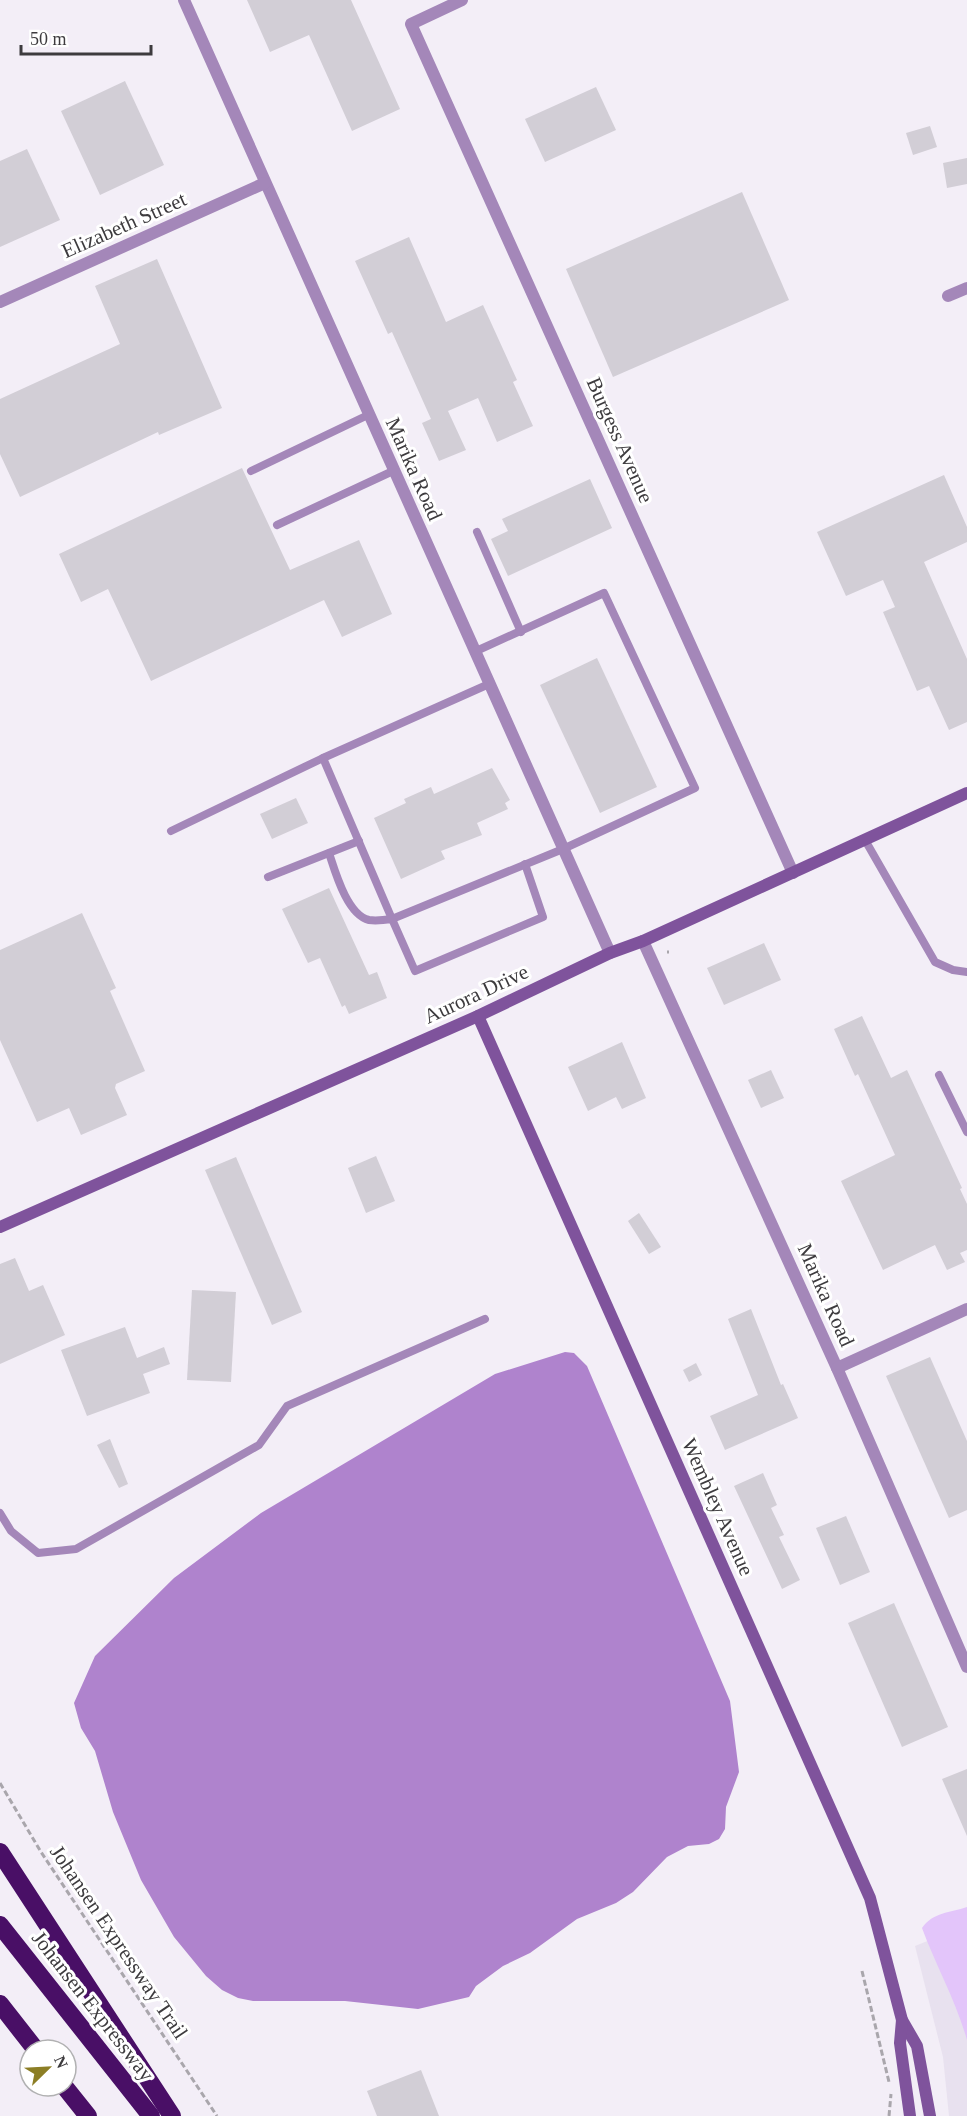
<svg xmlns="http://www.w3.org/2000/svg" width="967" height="2116" font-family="'Times New Roman',serif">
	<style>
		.built { fill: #e8e1ef }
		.green { fill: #e3c5fa }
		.water { fill: #af83cd }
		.building { fill: #d2ced6 }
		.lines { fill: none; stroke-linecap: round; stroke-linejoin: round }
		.path { stroke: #a9a6ac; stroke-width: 3; stroke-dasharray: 6 3; stroke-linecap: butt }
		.lane { stroke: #a487b9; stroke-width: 8 }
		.street { stroke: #a487b9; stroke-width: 12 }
		.secondary { stroke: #7f539c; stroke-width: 12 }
		.highway { stroke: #490f66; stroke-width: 18 }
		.labels { text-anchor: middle; stroke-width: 6; stroke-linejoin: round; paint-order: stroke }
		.street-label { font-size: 21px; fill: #3d3b3e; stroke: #fff }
	</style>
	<rect width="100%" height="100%" fill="#f3eef7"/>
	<path class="built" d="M967,1925V2116H949L943,2057L915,1946Z"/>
	<path class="green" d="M967,1907V2040C956,2001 936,1966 922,1928C933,1912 950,1913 967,1907Z"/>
	<path class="water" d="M565,1352L574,1353L587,1366L730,1701L739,1772L726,1807L725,1829L719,1839L709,1844L688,1846L667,1857L633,1892L616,1903L577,1919L530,1953L503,1966L476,1986L469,1997L418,2009L345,2001H253L238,1998L222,1990L206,1976L174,1937L141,1880L113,1812L95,1751L81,1728L74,1703L95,1656L174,1578L261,1513L495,1374Z"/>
	<g class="building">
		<path d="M247,0H351L400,109L352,131L309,35L270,52Z"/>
		<path d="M125,81L164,165L100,195L61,111Z"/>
		<path d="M596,87L616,130L545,162L525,119Z"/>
		<path d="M930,126L937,147L913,155L906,133Z"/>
		<path d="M27,149L60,220L0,247V161Z"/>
		<path d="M967,158V184L947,188L943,163Z"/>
		<path d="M742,192L789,300L613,377L566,269Z"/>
		<path d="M409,237L446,322L483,305L517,380L513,382L533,426L497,442L478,398L448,411L466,450L439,461L422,423L431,419L392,332L388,334L355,261Z"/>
		<path d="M157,259L222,408L159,435L158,432L20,497L0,454V399L120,344L95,286Z"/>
		<path d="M242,468L290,570L359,540L392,614L342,637L324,600L151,681L108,589L81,602L59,554Z"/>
		<path d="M944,475L967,527V542L924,562L967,659V722L949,730L929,686L917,691L883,612L895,607L883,580L846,596L817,532Z"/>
		<path d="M590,479L612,528L508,576L491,539L508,531L502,519Z"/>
		<path d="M597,658L657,787L600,813L540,685Z"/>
		<path d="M492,768L510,800L505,803L508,809L477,823L482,835L441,851L445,859L401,879L374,818L406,803L404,799L431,787L434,794Z"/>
		<path d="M296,798L308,823L272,839L260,814Z"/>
		<path d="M329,888L369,975L377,972L387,998L349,1014L345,1005L342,1007L320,958L308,963L282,909Z"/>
		<path d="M82,913L116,988L110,991L145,1071L116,1084L115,1088L127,1115L81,1135L69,1108L37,1122L0,1040V950Z"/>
		<path d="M764,943L781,980L724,1005L707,968Z"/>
		<path d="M862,1016L891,1078L907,1070L962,1188L960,1189L967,1204V1250L960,1253L965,1262L947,1270L935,1245L883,1270L841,1181L895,1155L858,1074L855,1076L834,1029Z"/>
		<path d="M622,1042L646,1098L622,1109L616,1097L588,1111L568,1067Z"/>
		<path d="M771,1070L784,1098L761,1108L748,1080Z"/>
		<path d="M376,1156L395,1201L366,1213L348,1168Z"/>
		<path d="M236,1157L302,1312L272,1325L205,1170Z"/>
		<path d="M639,1213L661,1247L649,1254L628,1221Z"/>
		<path d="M15,1258L29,1291L43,1285L65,1335L0,1364V1264Z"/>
		<path d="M192,1290L236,1292L231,1382L187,1380Z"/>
		<path d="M751,1309L781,1385L783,1384L798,1418L725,1450L710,1416L758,1395L728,1319Z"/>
		<path d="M125,1327L137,1358L164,1347L170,1364L143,1374L150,1393L87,1416L61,1350Z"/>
		<path d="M930,1357L967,1441V1510L949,1518L886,1376Z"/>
		<path d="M696,1363L702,1375L689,1382L683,1370Z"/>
		<path d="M110,1439L128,1484L119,1488L97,1445Z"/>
		<path d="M763,1473L777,1505L771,1508L784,1535L779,1537L800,1580L782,1589L734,1486Z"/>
		<path d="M846,1516L870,1572L840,1585L816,1528Z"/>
		<path d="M894,1603L948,1727L902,1747L848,1623Z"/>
		<path d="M967,1769V1836L942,1779Z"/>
		<path d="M421,2070L439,2116H377L367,2091Z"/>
	</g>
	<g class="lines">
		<g class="path">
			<path d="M667,952H669"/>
			<path d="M0,1783L41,1852L217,2116"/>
			<path d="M862,1971L889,2082"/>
			<path d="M889,2116L891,2094"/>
		</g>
		<g class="lane">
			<path d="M251,471L368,415"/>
			<path d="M277,525L393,471"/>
			<path d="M477,532L521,632"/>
			<path d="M323,758L489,684"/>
			<path d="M171,831L323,758L392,919L563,849L695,788L604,593L474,652"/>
			<path d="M865,840L935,962L953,970L967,972"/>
			<path d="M329,853C335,871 347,915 369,920C376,921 385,920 392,919L415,971L543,917L525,864"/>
			<path d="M268,877L359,841"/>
			<path d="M939,1075L967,1132"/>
			<path d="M0,1513L11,1531L38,1553L76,1549L259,1445L287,1406L485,1319"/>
		</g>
		<g class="street">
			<path d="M184,0L610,953"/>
			<path d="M462,0L411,24L793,873"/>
			<path d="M948,296L967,288"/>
			<path d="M0,302L265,183"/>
			<path d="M643,941L837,1368L967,1667"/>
			<path d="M837,1368L967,1309"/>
		</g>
		<g class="secondary">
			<path d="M478,1016L870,1898L902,2020L917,2046L930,2116"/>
			<path d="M0,1227L478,1016L610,953L643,941L967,793"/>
			<path d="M902,2020L900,2043L910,2116"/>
		</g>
		<g class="highway">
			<path d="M0,1852L172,2116"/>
			<path d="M0,1925L151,2116"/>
			<path d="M0,2004L36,2050"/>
			<path d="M64,2086L88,2116"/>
		</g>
	</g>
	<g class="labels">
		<g class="street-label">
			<text transform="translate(124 225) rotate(-24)" y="7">Elizabeth Street</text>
			<text transform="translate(620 440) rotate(66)" y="7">Burgess Avenue</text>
			<text transform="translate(414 469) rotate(66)" y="7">Marika Road</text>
			<text transform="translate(476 994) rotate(-25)" y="7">Aurora Drive</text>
			<text transform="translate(826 1295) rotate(66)" y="7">Marika Road</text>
			<text transform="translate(718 1507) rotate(66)" y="7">Wembley Avenue</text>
			<text transform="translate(119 1942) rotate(56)" y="7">Johansen Expressway Trail</text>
			<text transform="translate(93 2006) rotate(52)" y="7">Johansen Expressway</text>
		</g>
	</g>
	<g transform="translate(48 2068) rotate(66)"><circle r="28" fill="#ffffff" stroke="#b1b1b2" stroke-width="1.5"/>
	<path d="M0-4.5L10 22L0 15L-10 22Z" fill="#8c7e25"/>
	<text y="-9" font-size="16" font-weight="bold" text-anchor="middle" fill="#3d3b3e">N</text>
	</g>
	<path d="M21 45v9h130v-9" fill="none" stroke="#3d3b3e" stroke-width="3"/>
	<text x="30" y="45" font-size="18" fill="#3d3b3e" stroke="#ffffff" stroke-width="4.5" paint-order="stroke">50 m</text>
</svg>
